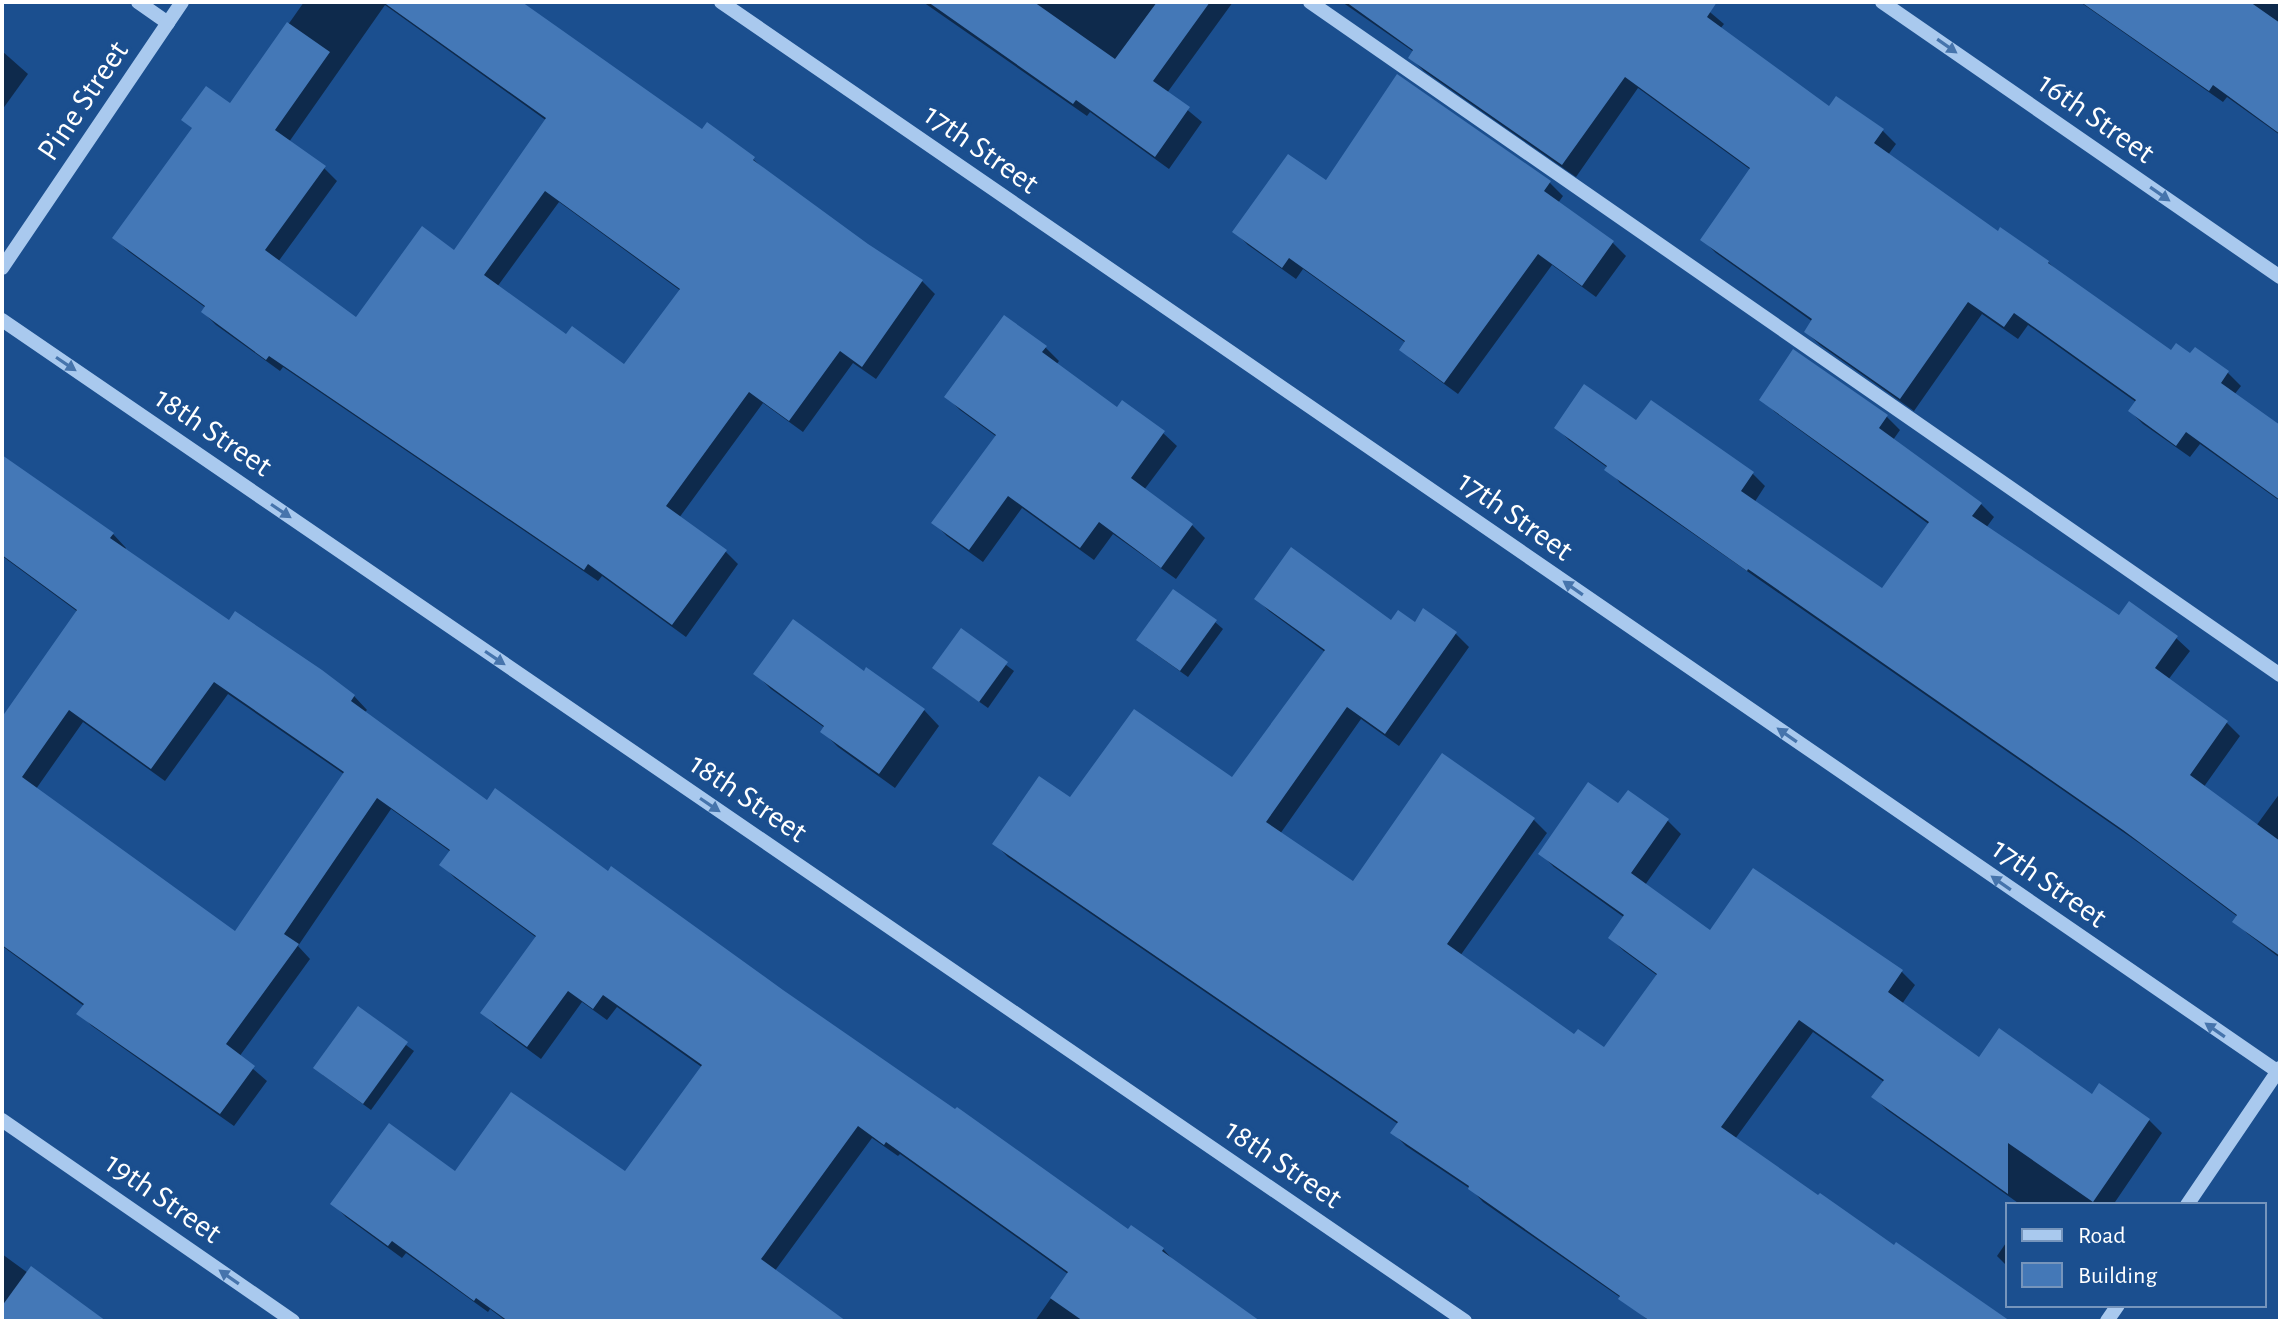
<svg xmlns="http://www.w3.org/2000/svg" width="2282" height="1323" font-family="'Alegreya Sans',sans-serif">
	<style>
		.shadow { fill: #0007; fill-rule: evenodd }
		.building { fill: #4478b7; fill-rule: evenodd }
		.lines { fill: none; stroke-linecap: round; stroke-linejoin: round }
		.minor { stroke: #a9c9ee; stroke-width: 14 }
		.oneway { fill: #4674ac }
		.labels { text-anchor: middle; stroke-width: 8; stroke-linejoin: round; paint-order: stroke }
		.street-label { font-size: 32px; fill: #fff; stroke: #1b4f8f }
	</style>
	<rect width="100%" height="100%" fill="#1b4f8f"/>
	<g class="shadow">
		<path d="M304,2H518L703,132L753,159L767,172L867,245L922,281L935,294L876,379L853,363L803,432L763,403L679,518L726,552L738,564L686,637L602,576L598,581L283,367L280,371L216,325L203,312L206,308L128,251L115,238L231,106ZM385,5L547,121L455,252L357,320L278,262L337,181L324,168L289,142ZM559,202L681,291L624,367L566,337L497,287Z"/>
		<path d="M923,2H1233L1167,93L1202,122L1169,169L1090,112L1087,116Z"/>
		<path d="M1342,2H1698L1724,24L1720,29L1829,108L1836,99L1883,131L1896,144L1888,155L1998,234L2048,262L2059,273L2172,352L2191,356L2195,350L2228,373L2241,386L2234,395L2280,428V501L2200,444L2190,457L2143,424L2130,411L2136,402L2028,325L2018,339L1982,314L1914,411L1820,345L1806,332L1813,322L1716,253L1703,240L1751,170L1638,88L1576,177L1424,71L1411,58L1414,52Z"/>
		<path d="M2080,2H2280V135L2227,97L2223,102Z"/>
		<path d="M2,51L28,74L2,110Z"/>
		<path d="M1397,77L1550,183L1563,196L1558,203L1613,243L1626,256L1596,297L1552,265L1458,394L1414,362L1401,349L1406,343L1303,269L1296,279L1248,245L1235,232L1326,183Z"/>
		<path d="M1045,347L1059,361L1056,365L1117,410L1163,433L1177,446L1144,490L1192,525L1205,538L1176,579L1113,534L1094,560L1022,508L983,562L947,536L934,523L997,437L960,410L947,397Z"/>
		<path d="M1793,352L1887,417L1900,430L1893,440L1981,504L1994,517L1986,528L2119,617L2176,638L2190,651L2168,680L2226,722L2240,736L2203,788L2256,826L2280,793V958L2248,934L2235,921L2238,917L2139,843L1620,483L1608,468L1569,440L1556,427L1636,423L1752,473L1765,486L1754,503L1882,591L1930,525L1775,412L1762,399Z"/>
		<path d="M2,457L113,534L126,548L124,550L229,623L354,696L367,710L364,713L487,802L608,873L1129,1232L1163,1249L1176,1263L1257,1321H1035L1068,1274L900,1154L898,1156L872,1138L774,1272L841,1321H506L490,1309L488,1312L406,1253L402,1258L346,1217L333,1204L456,1174H626L703,1068L617,1007L607,1020L582,1002L541,1059L496,1026L482,1013L537,938L455,878L442,865L451,852L391,809L298,946L310,959L239,1057L267,1081L234,1126L92,1026L79,1013L84,1006L2,946V718L78,612L2,556ZM228,694L344,774L235,934L36,789L83,722L165,781Z"/>
		<path d="M1256,598L1455,633L1469,647L1399,746L1361,719L1280,834L1353,884L1443,756L1534,820L1547,833L1460,956L1575,1036L1605,1050L1658,976L1624,951L1610,938L1625,918L1554,867L1541,854L1619,806L1668,821L1681,834L1645,885L1710,933L1754,871L1902,972L1915,985L1902,1004L1980,1060L2093,1096L2149,1120L2162,1133L2113,1205H2021L1887,1110L1874,1097L1884,1082L1813,1032L1735,1139L2001,1321H1649L1624,1300L1483,1202L1472,1190L1406,1146L1393,1133L1398,1124L1008,857L995,844L1071,800L1233,780L1325,652L1269,611Z"/>
		<path d="M1215,622L1223,629L1188,677L1146,647Z"/>
		<path d="M961,631L1014,671L988,708L942,675Z"/>
		<path d="M864,673L924,710L939,726L895,788L838,747L823,732L825,728L771,689L756,674Z"/>
		<path d="M358,1009L414,1051L371,1110L323,1075Z"/>
		<path d="M2008,1240V1267L1997,1256Z"/>
		<path d="M2,1254L28,1273L99,1321H2Z"/>
	</g>
	<g class="building">
		<path d="M383,2H522L702,129L707,122L755,157L753,160L868,244L923,280L862,367L840,351L789,421L749,392L666,506L727,550L672,625L588,564L584,570L269,356L266,360L201,312L205,306L112,238L192,128L181,120L206,86L230,103L287,22L330,52L275,130L326,166L265,250L356,317L422,226L454,250L546,118ZM545,191L680,289L624,364L572,326L566,334L484,275Z"/>
		<path d="M928,2H1034L1115,59L1157,2H1210L1153,81L1190,107L1155,157L1076,100L1073,104Z"/>
		<path d="M1346,2H1717L1707,17L1829,106L1836,96L1884,129L1874,143L1998,231L2000,227L2049,261L2048,263L2171,350L2176,343L2190,353L2195,347L2229,371L2221,383L2280,425V500L2186,432L2176,446L2128,411L2136,400L2014,313L2004,327L1968,302L1900,399L1804,332L1812,319L1700,240L1750,168L1625,77L1562,165L1408,58L1413,50Z"/>
		<path d="M2081,2H2250L2280,23V134L2213,85L2209,91Z"/>
		<path d="M1397,74L1551,181L1544,191L1614,241L1582,286L1538,254L1444,383L1399,350L1405,341L1289,258L1282,268L1232,232L1288,154L1326,180Z"/>
		<path d="M1004,315L1047,346L1042,352L1117,407L1122,400L1165,431L1131,478L1193,524L1161,568L1099,522L1080,548L1008,496L969,550L931,523L996,435L944,397Z"/>
		<path d="M1793,349L1888,415L1879,428L1982,503L1972,516L2119,615L2129,601L2178,636L2155,668L2228,721L2190,775L2280,841V956L2232,922L2237,915L2123,830L1748,569L1747,571L1604,470L1607,466L1554,428L1584,384L1636,420L1651,400L1754,472L1741,491L1882,588L1929,522L1759,400Z"/>
		<path d="M2,455L114,533L110,538L229,620L235,611L322,670L355,695L351,701L487,800L495,788L608,871L611,866L783,990L955,1109L957,1107L1128,1229L1131,1225L1164,1248L1162,1251L1260,1321H1083L1050,1298L1068,1272L886,1142L884,1145L858,1126L761,1259L846,1321H508L476,1298L474,1301L392,1241L388,1246L330,1204L389,1123L455,1171L511,1092L625,1171L702,1065L603,995L593,1009L568,991L527,1047L480,1013L536,936L439,865L450,850L377,798L284,934L299,944L226,1044L255,1066L220,1114L76,1014L84,1004L2,945V717L77,610L2,555ZM214,682L344,772L235,931L22,777L69,710L151,769Z"/>
		<path d="M1291,547L1391,620L1398,610L1415,622L1423,608L1457,632L1385,734L1347,707L1266,822L1353,881L1442,753L1535,818L1447,944L1574,1034L1578,1029L1604,1047L1657,974L1608,938L1624,915L1538,854L1588,782L1618,803L1628,790L1669,819L1631,873L1710,930L1753,868L1903,970L1888,992L1979,1057L1999,1028L2092,1094L2099,1083L2150,1119L2093,1202L2008,1143V1194L1871,1097L1884,1080L1799,1020L1721,1127L1818,1195L1820,1193L1894,1245L1896,1242L2010,1321H1650L1618,1299L1620,1296L1468,1189L1469,1186L1390,1133L1398,1122L992,844L1039,776L1070,797L1134,709L1232,777L1325,650L1254,599Z"/>
		<path d="M1173,589L1217,620L1180,671L1136,640Z"/>
		<path d="M793,619L864,671L866,667L925,709L879,774L820,732L824,726L753,674Z"/>
		<path d="M961,628L1008,662L979,702L932,668Z"/>
		<path d="M358,1006L408,1042L363,1104L313,1068Z"/>
		<path d="M31,1266L106,1321H2V1306Z"/>
	</g>
	<g class="lines">
		<g class="minor">
			<path d="M138,2L168,23"/>
			<path d="M721,2L2280,1073"/>
			<path d="M1310,2L2280,675"/>
			<path d="M1882,2L2280,277"/>
			<path d="M2,268L182,2"/>
			<path d="M2,320L1465,1321"/>
			<path d="M2,1120L293,1321"/>
			<path d="M2187,1205L2280,1068"/>
			<path d="M2107,1321L2118,1305"/>
		</g>
	</g>
	<defs><path id="oneway-solid" d="M-6-.8H1V-3.2L6.5 0L1 3.2V.8H-6Z" transform="scale(2)"/></defs>
	<g class="oneway">
		<use href="#oneway-solid" transform="translate(1947 46) rotate(35)"/>
		<use href="#oneway-solid" transform="translate(2160 194) rotate(35)"/>
		<use href="#oneway-solid" transform="translate(66 364) rotate(34)"/>
		<use href="#oneway-solid" transform="translate(281 511) rotate(34)"/>
		<use href="#oneway-solid" transform="translate(1573 588) rotate(-145)"/>
		<use href="#oneway-solid" transform="translate(495 658) rotate(34)"/>
		<use href="#oneway-solid" transform="translate(1787 735) rotate(-145)"/>
		<use href="#oneway-solid" transform="translate(710 805) rotate(34)"/>
		<use href="#oneway-solid" transform="translate(2001 883) rotate(-145)"/>
		<use href="#oneway-solid" transform="translate(2215 1030) rotate(-145)"/>
		<use href="#oneway-solid" transform="translate(229 1277) rotate(-145)"/>
	</g>
	<g class="labels">
		<g class="street-label">
			<text transform="translate(82 100) rotate(-56)" y="11">Pine Street</text>
			<text transform="translate(2097 117) rotate(35)" y="11">16th Street</text>
			<text transform="translate(982 148) rotate(35)" y="11">17th Street</text>
			<text transform="translate(214 431) rotate(34)" y="11">18th Street</text>
			<text transform="translate(1516 515) rotate(35)" y="11">17th Street</text>
			<text transform="translate(749 797) rotate(34)" y="11">18th Street</text>
			<text transform="translate(2050 882) rotate(35)" y="11">17th Street</text>
			<text transform="translate(1284 1163) rotate(34)" y="11">18th Street</text>
			<text transform="translate(164 1197) rotate(35)" y="11">19th Street</text>
		</g>
	</g>
	<rect width="2282" height="1323" fill="none" stroke="#ffffff" stroke-width="8"/>
	<rect x="2006" y="1203" width="260" height="104" fill="#1b4f8f" stroke="#7695bc" stroke-width="2"/>
	<rect x="2022" y="1229" width="40" height="12" fill="#a9c9ee" stroke="#7695bc" stroke-width="2"/>
	<text x="2078" y="1243" font-size="24" fill="#ffffff">Road</text>
	<rect x="2022" y="1263" width="40" height="24" fill="#4478b7" stroke="#7695bc" stroke-width="2"/>
	<text x="2078" y="1283" font-size="24" fill="#ffffff">Building</text>
</svg>
